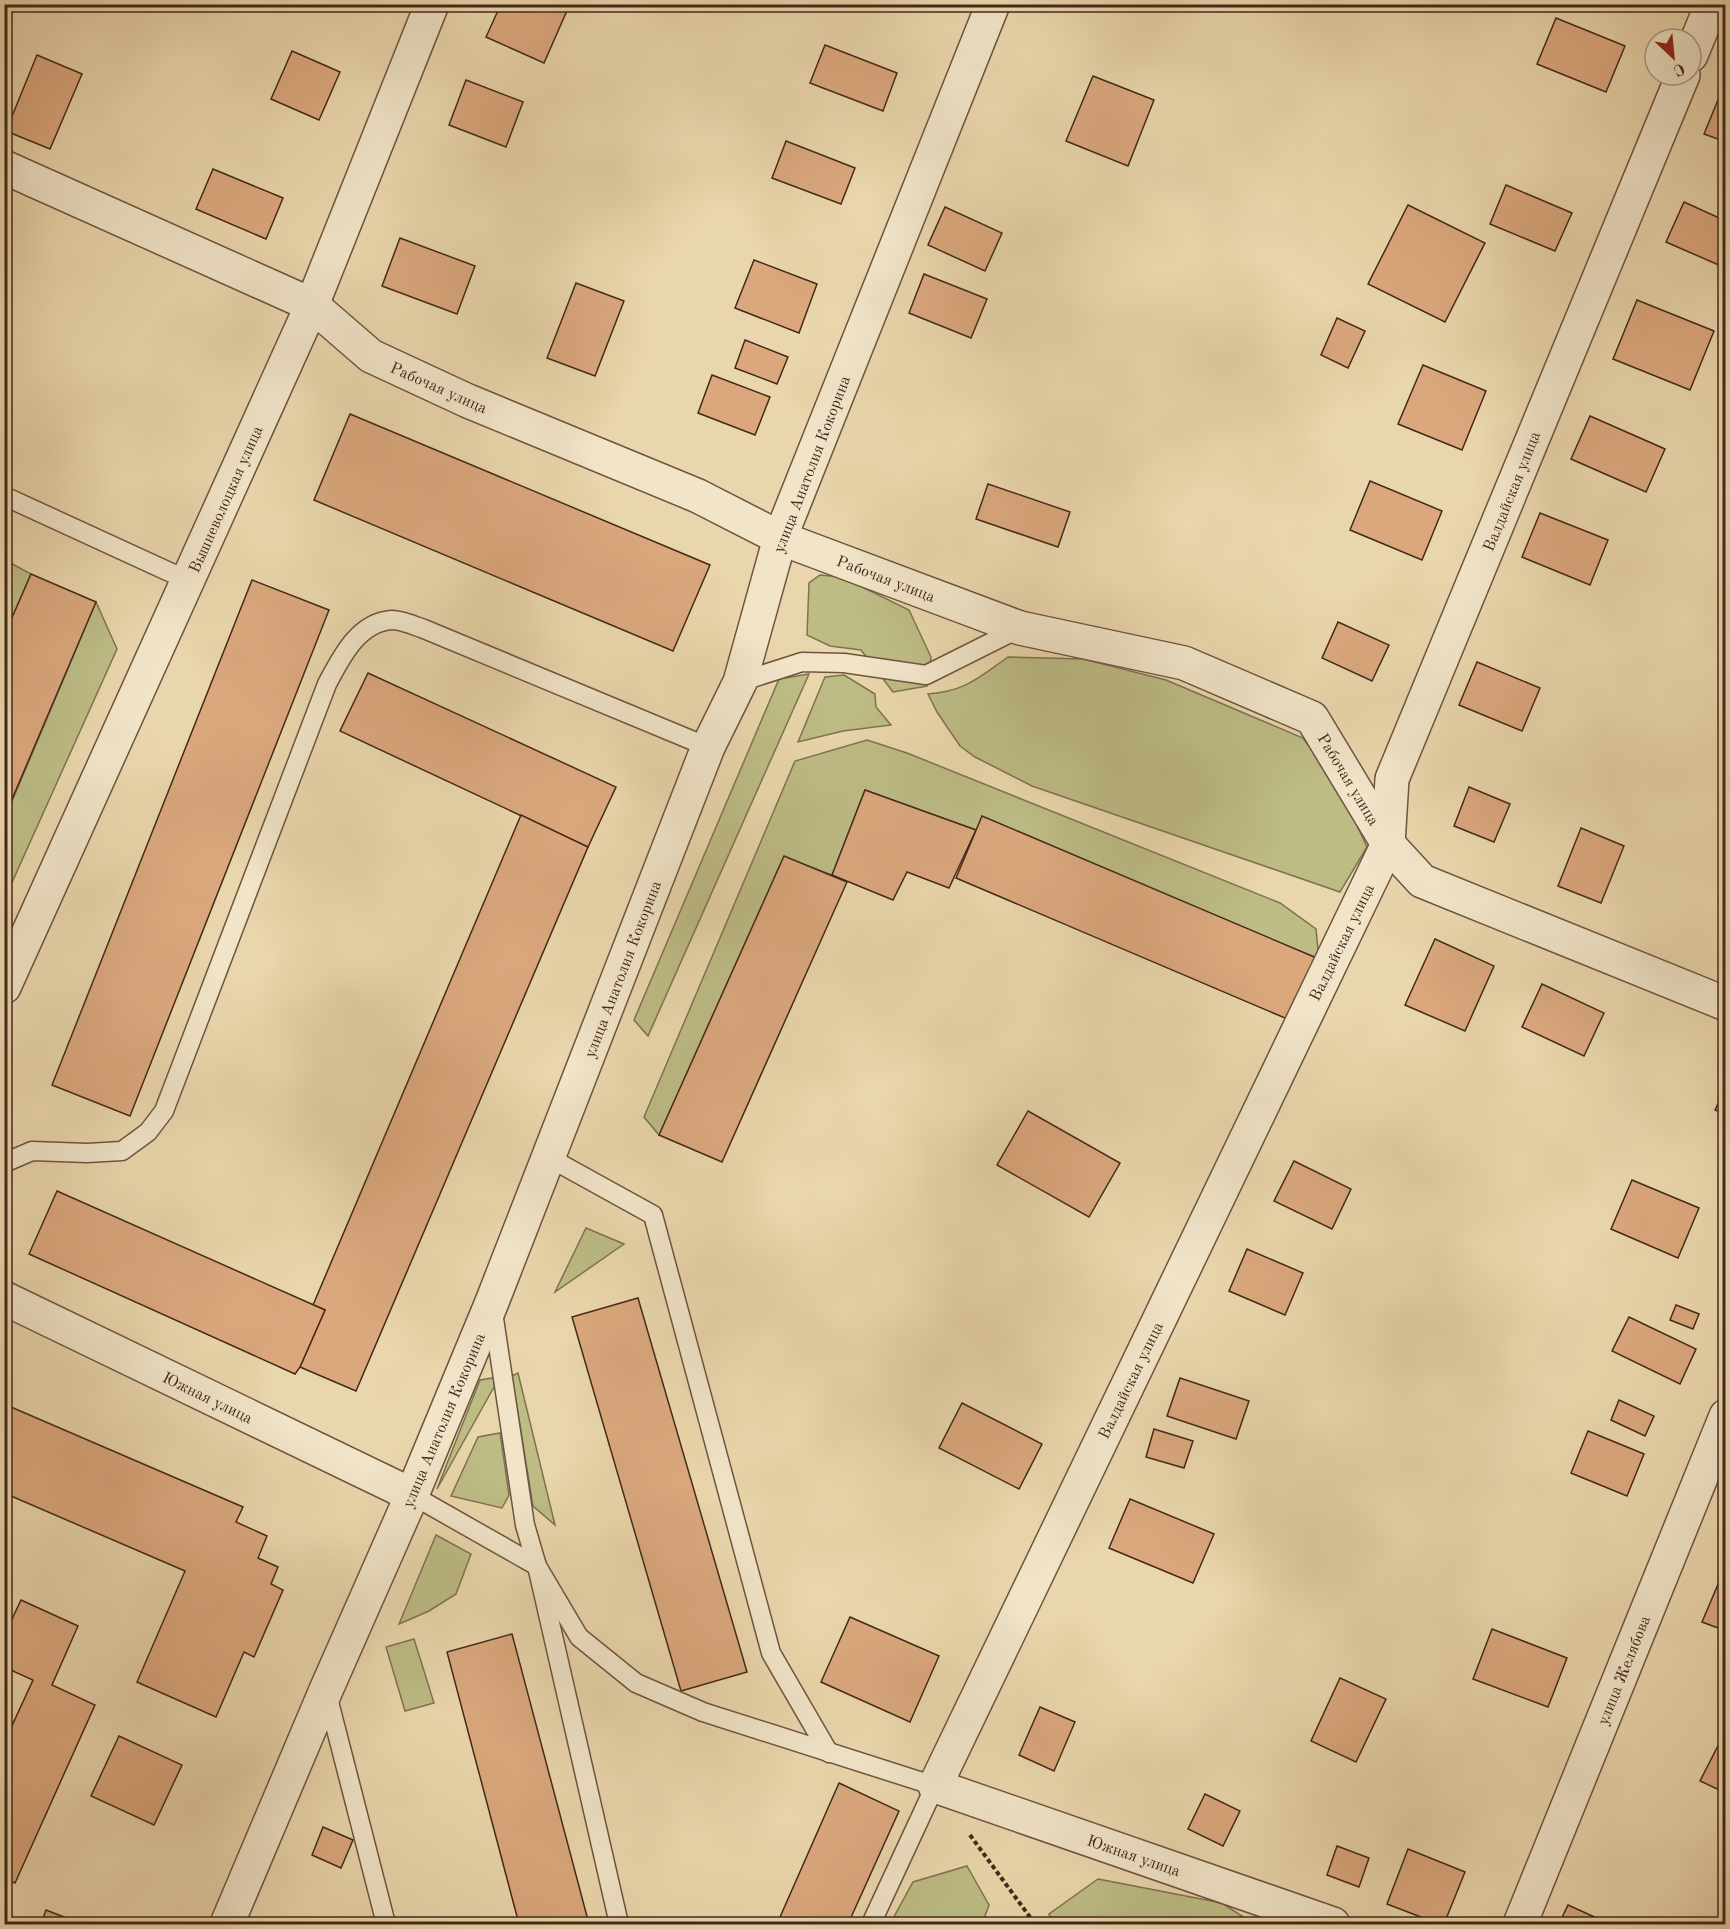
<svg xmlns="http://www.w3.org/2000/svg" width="1730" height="1929" font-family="'Old Standard TT',serif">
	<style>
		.green { fill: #bdbc85; stroke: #807250; stroke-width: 1.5 }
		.building { fill: #dba87e; stroke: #44281b; stroke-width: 1.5 }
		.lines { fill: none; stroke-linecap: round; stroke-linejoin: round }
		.service-casing { stroke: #6e543f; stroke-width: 21 }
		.minor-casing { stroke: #6e543f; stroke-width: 36 }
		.tertiary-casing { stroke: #6e543f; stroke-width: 36 }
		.path { stroke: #44281b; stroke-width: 4; stroke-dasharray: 4.5 3; stroke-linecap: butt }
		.service { stroke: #f1e4c9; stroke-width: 18 }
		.minor { stroke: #f1e4c9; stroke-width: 33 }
		.tertiary { stroke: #f1e4c9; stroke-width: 33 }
		.labels { text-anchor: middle; stroke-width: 4.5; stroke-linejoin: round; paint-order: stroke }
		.street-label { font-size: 16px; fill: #44281b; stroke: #f1e4c9 }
	</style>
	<rect width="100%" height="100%" fill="#ead6ac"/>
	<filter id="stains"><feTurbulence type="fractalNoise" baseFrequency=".00333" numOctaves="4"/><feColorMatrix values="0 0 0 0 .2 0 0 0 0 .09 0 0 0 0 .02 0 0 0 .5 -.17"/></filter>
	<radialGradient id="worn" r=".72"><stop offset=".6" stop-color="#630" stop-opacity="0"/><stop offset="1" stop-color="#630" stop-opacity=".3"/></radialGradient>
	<g class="green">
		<path d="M5,560L31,574L5,636Z"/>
		<path d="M820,575L842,577L909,610L931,657L927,686L893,692L861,650L830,646L807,635L809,583Z"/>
		<path d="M96,602L117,649L5,898V818Z"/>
		<path d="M1008,657L1083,659L1166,680L1303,738L1339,787L1367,847L1340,892L1032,786L975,757L960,746L937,712L928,694C966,691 978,678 1008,657Z"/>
		<path d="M809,674L648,1036L634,1020L779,679Z"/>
		<path d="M844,675L875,694L876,707L891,725L843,731L798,742L825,677Z"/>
		<path d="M867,740L907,753L1280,903L1316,929L1319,959L976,830L865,790L832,875L784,857L659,1135L644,1117L795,761Z"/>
		<path d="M586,1228L624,1244L555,1292Z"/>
		<path d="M518,1373L555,1525L533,1506L512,1376Z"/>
		<path d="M499,1377V1378L437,1489L480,1380Z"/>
		<path d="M500,1433L509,1495L502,1508L451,1496L478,1437Z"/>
		<path d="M436,1535L471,1554L456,1594L429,1611L399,1624Z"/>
		<path d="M414,1639L434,1703L405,1711L386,1647Z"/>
		<path d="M967,1866L989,1905L982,1924H890L913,1882Z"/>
		<path d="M1098,1879L1222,1903L1254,1924H1053L1049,1914Z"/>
	</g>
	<g class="building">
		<path d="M350,4H366L364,10Z"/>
		<path d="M501,4H565L569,6L544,63L486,37Z"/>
		<path d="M1556,18L1625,46L1606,92L1537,64Z"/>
		<path d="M825,45L897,73L883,111L810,83Z"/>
		<path d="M292,51L340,72L319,120L271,99Z"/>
		<path d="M37,55L82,74L50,149L6,131Z"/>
		<path d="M1093,76L1154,100L1128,166L1066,141Z"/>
		<path d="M466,80L523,102L506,147L449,125Z"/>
		<path d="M1720,95L1726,97V142L1704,134Z"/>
		<path d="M786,141L855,168L841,204L772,178Z"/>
		<path d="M213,169L283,198L266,239L196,209Z"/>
		<path d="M1506,185L1572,213L1555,251L1490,224Z"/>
		<path d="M1684,202L1726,221V256L1721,266L1666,242Z"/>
		<path d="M1408,205L1485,243L1445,322L1368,284Z"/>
		<path d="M945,207L1002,233L985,271L928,245Z"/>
		<path d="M400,238L475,266L457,314L382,286Z"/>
		<path d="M754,260L817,284L799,333L735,308Z"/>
		<path d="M924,274L987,299L971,338L909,313Z"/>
		<path d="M576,283L624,301L595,376L547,358Z"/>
		<path d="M1637,300L1714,331L1690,390L1613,359Z"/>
		<path d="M1337,318L1365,331L1348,368L1321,355Z"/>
		<path d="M745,340L788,357L777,384L735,368Z"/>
		<path d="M1423,365L1486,391L1462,450L1398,424Z"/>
		<path d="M712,375L770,397L755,435L698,413Z"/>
		<path d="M350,414L710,565L673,651L314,500Z"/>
		<path d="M1590,416L1665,449L1646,492L1571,459Z"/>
		<path d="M1370,481L1442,511L1422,560L1350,530Z"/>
		<path d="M988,484L1070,512L1058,547L976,519Z"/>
		<path d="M1540,513L1608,540L1590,585L1522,557Z"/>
		<path d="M31,574L96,602L4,818V636Z"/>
		<path d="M252,580L329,610L130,1116L52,1085Z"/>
		<path d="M1338,622L1389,645L1372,681L1322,658Z"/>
		<path d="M1477,662L1540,688L1522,731L1459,705Z"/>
		<path d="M368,673L616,787L588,847L340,731Z"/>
		<path d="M1469,787L1510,804L1494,842L1454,826Z"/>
		<path d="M865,790L976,830L949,888L907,872L893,900L832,875Z"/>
		<path d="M521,815L588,847L356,1391L300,1367L325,1310L313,1305Z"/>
		<path d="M982,816L1319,959L1292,1021L956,878Z"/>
		<path d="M1581,828L1624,846L1601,903L1558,886Z"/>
		<path d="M784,856L847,882L722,1162L659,1135Z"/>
		<path d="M1435,939L1494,966L1465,1031L1405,1005Z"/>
		<path d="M1542,984L1604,1013L1584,1056L1522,1027Z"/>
		<path d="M1726,1087V1115L1715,1110Z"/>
		<path d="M1028,1111L1120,1163L1089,1217L997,1165Z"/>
		<path d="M1294,1161L1351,1189L1332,1229L1274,1201Z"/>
		<path d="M1632,1180L1699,1208L1678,1258L1611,1229Z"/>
		<path d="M57,1191L325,1310L300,1367L295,1374L29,1254Z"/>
		<path d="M1247,1249L1303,1273L1285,1315L1229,1291Z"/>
		<path d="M638,1298L747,1672L681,1691L572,1317Z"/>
		<path d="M1676,1305L1699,1314L1693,1329L1670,1320Z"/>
		<path d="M1629,1317L1696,1349L1680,1384L1612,1351Z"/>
		<path d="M1180,1378L1249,1401L1236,1439L1167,1416Z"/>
		<path d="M1619,1400L1654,1416L1645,1436L1611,1420Z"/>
		<path d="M962,1403L1042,1444L1019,1489L939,1448Z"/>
		<path d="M4,1404L243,1507L236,1522L267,1536L258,1558L278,1567L271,1584L283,1590L254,1657L244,1652L216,1717L137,1682L185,1571L4,1493Z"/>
		<path d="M1154,1429L1193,1441L1184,1468L1146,1457Z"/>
		<path d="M1588,1431L1644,1454L1627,1496L1571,1473Z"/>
		<path d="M1130,1499L1214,1534L1193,1583L1109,1548Z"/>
		<path d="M1722,1575L1726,1576V1631L1702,1622Z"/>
		<path d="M21,1600L78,1626L52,1685L95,1705L15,1883L4,1878V1743L33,1680L4,1667V1636Z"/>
		<path d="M850,1617L939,1656L910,1722L821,1682Z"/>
		<path d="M1492,1629L1567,1658L1548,1707L1473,1679Z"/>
		<path d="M512,1634L589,1924H519L447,1652Z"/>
		<path d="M1340,1678L1386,1699L1356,1762L1311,1741Z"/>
		<path d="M1040,1707L1075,1722L1054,1771L1019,1755Z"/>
		<path d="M1726,1730V1793L1700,1781Z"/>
		<path d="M119,1736L182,1765L154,1825L91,1796Z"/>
		<path d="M839,1783L899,1811L848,1924H777Z"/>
		<path d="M1205,1794L1240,1811L1223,1846L1188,1829Z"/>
		<path d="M323,1827L353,1840L341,1868L312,1855Z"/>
		<path d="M1337,1846L1369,1858L1359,1887L1327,1875Z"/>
		<path d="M1408,1849L1465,1872L1444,1924H1439L1387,1904Z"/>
		<path d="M1568,1905L1610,1924H1559Z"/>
		<path d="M46,1910L82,1924H41Z"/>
	</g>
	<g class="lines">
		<g class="service-casing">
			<g id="service">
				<path d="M4,496L189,581"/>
				<path d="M740,682L802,662L844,663L926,675L1020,628"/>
				<path d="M548,1157L653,1215L771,1653L829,1753"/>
				<path d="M4,1163L32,1151L87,1153L122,1151L148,1132L164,1111L327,684C341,658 358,622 392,620C402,620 415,626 424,629L708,747"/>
				<path d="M493,1312L525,1525L537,1566L579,1637L636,1683L703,1712L935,1786L871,1924"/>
				<path d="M412,1495L537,1566L619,1924"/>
				<path d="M327,1694L386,1924"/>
			</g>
		</g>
		<g class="minor-casing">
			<g id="minor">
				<path d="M1691,55L1712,4"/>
				<path d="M4,167L312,305L371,356L468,401L698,496L780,538L1020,628L1184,663L1312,718L1388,844L1422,881L1726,1004"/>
				<path d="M4,987L312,305L432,4"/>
				<path d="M4,1298L412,1495"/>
				<path d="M1333,1924L935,1786L1388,844L1392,779L1683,75"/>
				<path d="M1520,1924L1726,1416"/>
			</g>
		</g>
		<g class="tertiary-casing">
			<path id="tertiary" d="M227,1924L326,1690L412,1495L492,1302L708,747L740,682L780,538L993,4"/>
		</g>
		<path class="path" d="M970,1835L1035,1924"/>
		<use href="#service" class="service"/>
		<use href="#minor" class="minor"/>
		<use href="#tertiary" class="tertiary"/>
	</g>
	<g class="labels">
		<g class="street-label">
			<text transform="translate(439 387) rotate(24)" y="6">Рабочая улица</text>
			<text transform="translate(811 464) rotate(-69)" y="6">улица Анатолия Кокорина</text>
			<text transform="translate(1511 491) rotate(-68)" y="6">Валдайская улица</text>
			<text transform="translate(225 499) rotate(-66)" y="6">Вышневолоцкая улица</text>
			<text transform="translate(886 578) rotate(21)" y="6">Рабочая улица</text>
			<text transform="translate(1349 779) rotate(59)" y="6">Рабочая улица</text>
			<text transform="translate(1341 942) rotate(-64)" y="6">Валдайская улица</text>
			<text transform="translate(622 969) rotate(-69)" y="6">улица Анатолия Кокорина</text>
			<text transform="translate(1130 1380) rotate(-64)" y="6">Валдайская улица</text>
			<text transform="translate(208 1397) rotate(26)" y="6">Южная улица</text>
			<text transform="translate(443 1420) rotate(-67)" y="6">улица Анатолия Кокорина</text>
			<text transform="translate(1623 1670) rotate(-68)" y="6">улица Желябова</text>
			<text transform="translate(1134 1855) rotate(19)" y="6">Южная улица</text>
		</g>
	</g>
	<rect width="1730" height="1929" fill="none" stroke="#ead6ac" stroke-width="24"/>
	<rect x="6" y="6" width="1718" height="1917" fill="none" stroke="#44281b" stroke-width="3"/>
	<rect x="12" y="12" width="1706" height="1905" fill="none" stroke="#44281b" stroke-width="1.5"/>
	<g transform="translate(1673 57) rotate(154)"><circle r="28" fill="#f1e4c9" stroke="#ac9983" stroke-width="1.5"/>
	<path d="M0-4.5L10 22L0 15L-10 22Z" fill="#8f2418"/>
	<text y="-9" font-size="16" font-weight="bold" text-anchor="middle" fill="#44281b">С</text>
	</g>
	<rect width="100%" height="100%" filter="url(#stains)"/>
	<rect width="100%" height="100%" fill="url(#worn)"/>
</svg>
